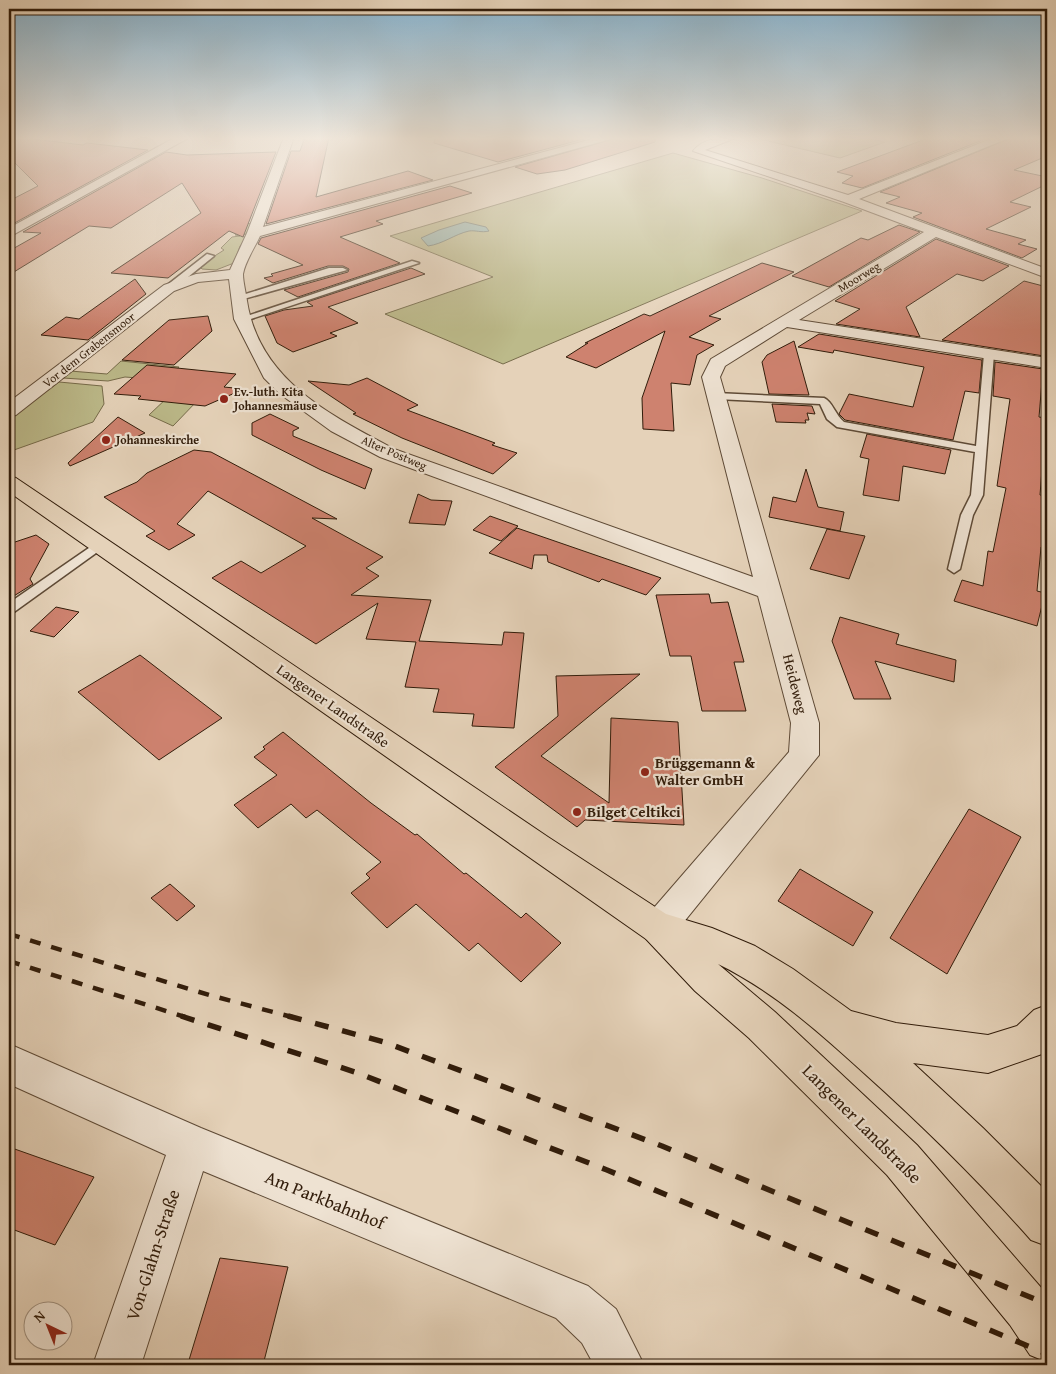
<svg xmlns="http://www.w3.org/2000/svg" width="1056" height="1374" font-family="'Gentium Book Plus',serif">
	<style>
		.green { fill: #bcba8a; stroke: #766b4a }
		.water { fill: #96b7b1; stroke: #6e796e }
		.building { fill: #ce826f; stroke: #311c0a }
		.lines { fill: none; stroke-linecap: round; stroke-linejoin: round }
		.service-casing { stroke: #5e4a36; stroke-width: 3 }
		.minor-casing { stroke: #5e4a36; stroke-width: 2 }
		.tertiary-casing { stroke: #5e4a36; stroke-width: 2 }
		.primary-casing { stroke: #311c0a; stroke-width: 2 }
		.service { fill: #eee2d2; fill-rule: evenodd }
		.minor { fill: #eee2d2; fill-rule: evenodd }
		.tertiary { fill: #eee2d2; fill-rule: evenodd }
		.primary { fill: #e5d2b9; fill-rule: evenodd }
		.rail-far1 { stroke: #311c0a; stroke-width: 4.5; stroke-dasharray: 11 11; stroke-linecap: butt }
		.rail { stroke: #311c0a; stroke-width: 5.5; stroke-dasharray: 14 14; stroke-linecap: butt }
		.poi-dot { fill: #8f2418; stroke: #eee2d2; stroke-width: 2 }
		.labels { text-anchor: middle; stroke-width: 4.5; stroke-linejoin: round; paint-order: stroke }
		.far-street-label { font-size: 12px; fill: #311c0a; stroke: #eee2d2 }
		.far-poi-label { font-size: 12px; font-weight: bold; fill: #311c0a; stroke: #eee2d2; text-anchor: start }
		.street-label { font-size: 15px; fill: #311c0a; stroke: #eee2d2 }
		.poi-label { font-size: 15px; font-weight: bold; fill: #311c0a; stroke: #eee2d2; text-anchor: start }
		.near-street-label { font-size: 18px; fill: #311c0a; stroke: #eee2d2 }
	</style>
	<rect width="100%" height="100%" fill="#e5d2b9"/>
	<filter id="stains"><feTurbulence type="fractalNoise" baseFrequency=".004" numOctaves="4"/><feColorMatrix values="0 0 0 0 .2 0 0 0 0 .09 0 0 0 0 .02 0 0 0 .5 -.17"/></filter>
	<radialGradient id="worn" r=".72"><stop offset=".6" stop-color="#630" stop-opacity="0"/><stop offset="1" stop-color="#630" stop-opacity=".3"/></radialGradient>
	<g class="green">
		<path d="M751,137H862L885,142L840,158Z"/>
		<path d="M673,153L762,178L862,211L503,364L385,314L493,277L390,236Z"/>
		<path d="M246,223L251,224L246,234L241,236L247,238L240,246L234,263L216,270L202,269L199,266L224,250L221,248L232,237L240,236L235,235Z"/>
		<path d="M121,361L179,367L165,380L125,377L108,381L63,378L70,371L107,374Z"/>
		<path d="M59,382L102,386L104,404L93,422L14,450L9,446V419Z"/>
		<path d="M169,396L198,400L173,426L149,415Z"/>
	</g>
	<path class="water" d="M465,222L486,227L489,231C481,233 476,230 469,231C455,234 443,244 428,246L421,238L439,230Z"/>
	<g class="building">
		<path d="M305,137H329L316,197L408,171L433,180L266,224L291,151H300Z"/>
		<path d="M435,137H591L498,162L434,143Z"/>
		<path d="M620,137H655V142L565,170L537,174L515,167Z"/>
		<path d="M931,137H990L862,188L842,183L853,176L837,172Z"/>
		<path d="M1013,137H1047V156L1014,170L1047,177V184L1010,202L1031,207L986,229L1026,240L1018,244L1037,249L1022,258L913,217L922,213L886,203L900,197L880,192Z"/>
		<path d="M24,138L83,145L87,143L148,150L9,226V201L38,186L9,157V143Z"/>
		<path d="M166,152L187,155L276,152L243,237L229,231L168,278L111,273L201,213L182,183L111,228L89,226L9,275V251L41,233L23,232Z"/>
		<path d="M450,186L472,193L376,221L383,224L340,237L400,263L298,297L284,290L348,272L349,269L343,266H328L273,283L264,278L273,276L271,274L303,265L258,244L261,238Z"/>
		<path d="M899,225L920,232L829,287L792,276L861,238L868,240Z"/>
		<path d="M936,239L1009,266L983,281L957,274L906,307L920,337L836,324L860,309L835,301Z"/>
		<path d="M762,263L794,272L709,316L721,319L689,337L714,345L697,355L690,385L671,383L674,431L643,429L642,398L665,331L596,368L566,357L588,343H585L644,314L650,316Z"/>
		<path d="M411,268L425,274L328,307L358,323L330,333L337,336L293,352L277,343L265,316L284,310L313,306L307,302Z"/>
		<path d="M135,279L146,294L88,340L41,335L66,317L79,319Z"/>
		<path d="M1024,281L1047,287V352L1044,351V356L942,340Z"/>
		<path d="M208,316L212,331L174,365L122,360L169,320Z"/>
		<path d="M819,334L982,360L979,393L965,391L953,440L845,420L839,414L849,394L913,407L924,367L834,350L833,353L798,347Z"/>
		<path d="M794,341L809,395L769,394L762,362L767,355Z"/>
		<path d="M995,362L1043,369L1039,417L1046,418L1040,495L1047,496L1045,519L1047,548L1041,547L1037,591L1045,593L1037,626L954,601L962,580L983,586L988,551L993,552L1006,488L997,486L1010,399L993,396Z"/>
		<path d="M147,365L236,374L224,387L244,389L205,406L138,399L141,396L114,394Z"/>
		<path d="M367,378L418,405L407,410L495,443L492,445L517,453L493,474L402,438L353,414L356,413L308,381L349,385Z"/>
		<path d="M772,404L812,406L815,414L807,413L809,420H805L806,423L776,422Z"/>
		<path d="M270,414L299,428L293,431V436L372,469L365,489L321,470L252,435V423Z"/>
		<path d="M118,417L145,433L70,466L68,463Z"/>
		<path d="M867,434L951,450L945,474L903,466L899,501L863,495L869,459L860,457Z"/>
		<path d="M194,450L211,452L337,519L312,518L383,557L366,568L379,576L351,595L431,600L419,641L502,645L504,632L524,633L514,728L472,726L474,714L433,712L439,689L405,687L416,642L366,639L378,603L316,644L212,578L241,561L261,573L306,546L208,491L177,524L195,535L169,550L146,536L155,531L104,497L137,482L147,473Z"/>
		<path d="M806,469L818,507L844,512L840,531L769,517L773,497L796,502Z"/>
		<path d="M418,494L431,500L452,501L445,525L409,523Z"/>
		<path d="M490,516L518,526L501,541L473,530Z"/>
		<path d="M517,528L630,567L661,578L646,595L602,579L599,582L548,562L547,555H534L532,569L489,553Z"/>
		<path d="M827,529L865,536L849,579L810,569Z"/>
		<path d="M36,535L49,544L30,579L33,584L9,599V544Z"/>
		<path d="M709,594L711,603L728,602L744,662H734L746,711H702L691,656H670L656,595Z"/>
		<path d="M56,607L79,612L54,637L30,631Z"/>
		<path d="M840,617L899,634L896,644L956,660L954,682L875,661L891,699H854L832,641Z"/>
		<path d="M140,655L222,718L159,760L78,692Z"/>
		<path d="M640,674L541,756L609,803L611,718L678,722L684,825L585,820L577,827L495,767L558,716L556,676Z"/>
		<path d="M283,732L371,803L415,835L417,834L464,874L466,873L521,918L526,913L561,943L521,982L478,943L469,951L416,904L387,928L351,893L370,878L366,874L381,862L317,810L306,818L291,804L258,828L234,805L277,775L254,757L265,749L263,747Z"/>
		<path d="M969,809L1021,837L947,974L890,938Z"/>
		<path d="M800,869L873,912L853,946L778,901Z"/>
		<path d="M170,884L195,906L177,921L151,898Z"/>
		<path d="M9,1147L94,1177L55,1245L9,1228Z"/>
		<path d="M220,1258L288,1267L263,1365H224L189,1360Z"/>
	</g>
	<g class="lines">
		<g class="service-casing">
			<g id="service">
				<path d="M207,254L214,256L172,290H166V286Z"/>
				<path d="M412,261L419,263L245,321L238,319Z"/>
				<path d="M329,268H343L347,270L240,300L236,297Z"/>
				<path d="M989,351L994,354L983,495L973,515L960,569L954,573L948,569L961,515L971,495L975,452L837,427L827,419L820,404L716,399L711,396L716,393L824,398C832,401 836,416 844,422L976,446L984,354Z"/>
				<path d="M99,541L105,545L103,548L14,612L9,613V603Z"/>
			</g>
		</g>
		<g class="minor-casing">
			<g id="minor">
				<path d="M284,137H294L263,227L600,137H618L260,236C255,247 245,262 243,274C243,282 246,293 247,301C259,380 330,415 394,449L753,577L702,377L711,359L924,232L844,202L693,151C703,138 722,137 738,137L705,150L848,195L996,137H1011L859,199L1047,269V278L936,237L799,320L1047,358V368L787,327L725,366L720,377L819,723V755L670,939L658,944L646,939L640,928L646,917L789,752L791,723L758,596L380,457L331,431L280,394L264,378L234,319L229,279L198,282L174,291L16,415L9,417V402L164,285L196,274L230,270L247,233Z"/>
				<path d="M9,1044L201,1128L588,1286L616,1309L644,1365H594L582,1343L556,1318L203,1171L141,1365H93L166,1155L9,1084Z"/>
			</g>
		</g>
		<g class="tertiary-casing">
			<path id="tertiary" d="M176,137H190L9,237V228Z"/>
		</g>
		<g class="primary-casing">
			<path id="primary" d="M9,476L16,478L548,837L666,914L712,928L755,946L793,969L851,1011L896,1023L988,1035L1017,1026L1034,1010L1047,1005V1049L1042,1054L988,1073L913,1063L983,1128L1047,1192V1246L1031,1240C979,1181 923,1126 864,1073C819,1032 773,991 718,964L775,1012L917,1145L1044,1291L1047,1297V1362L1030,1355L1010,1325L887,1175L749,1038L695,991L646,939L9,492Z"/>
		</g>
		<use href="#service" class="service"/>
		<use href="#minor" class="minor"/>
		<use href="#tertiary" class="tertiary"/>
		<use href="#primary" class="primary"/>
		<g class="rail-far1">
			<path d="M9,934L209,995L292,1017"/>
			<path d="M9,961L185,1017"/>
		</g>
		<g class="rail">
			<path d="M181,1016L355,1072L607,1170L1047,1354"/>
			<path d="M288,1016L384,1042L662,1146L1047,1304"/>
		</g>
	</g>
	<linearGradient id="sky" x2="0" y2="1"><stop stop-color="#87b5d2"/><stop offset="0.42" stop-color="#f3ebe0"/><stop offset="1" stop-color="#f3ebe0" stop-opacity="0"/></linearGradient>
	<rect width="1056" height="330" fill="url(#sky)"/>
	<g class="poi-dot">
		<circle cx="224" cy="399" r="5"/>
		<circle cx="106" cy="440" r="5"/>
		<circle cx="645" cy="772" r="5"/>
		<circle cx="577" cy="812" r="5"/>
	</g>
	<g class="labels">
		<g class="far-street-label">
			<text transform="translate(859 277) rotate(-31)" y="4">Moorweg</text>
			<text transform="translate(89 350) rotate(-38)" y="4">Vor dem Grabensmoor</text>
			<text transform="translate(394 453) rotate(23)" y="4">Alter Postweg</text>
		</g>
		<g class="far-poi-label">
			<text x="234" y="396">Ev.-luth. Kita<tspan x="234" dy="14">Johannesmäuse</tspan></text>
			<text x="116" y="444">Johanneskirche</text>
		</g>
		<g class="street-label">
			<text transform="translate(795 684) rotate(76)" y="5">Heideweg</text>
			<text transform="translate(333 706) rotate(35)" y="5">Langener Landstraße</text>
		</g>
		<g class="poi-label">
			<text x="655" y="768">Brüggemann &amp;<tspan x="655" dy="17">Walter GmbH</tspan></text>
			<text x="587" y="817">Bilget Celtikci</text>
		</g>
		<g class="near-street-label">
			<text transform="translate(862 1124) rotate(45)" y="6">Langener Landstraße</text>
			<text transform="translate(325 1200) rotate(22)" y="6">Am Parkbahnhof</text>
			<text transform="translate(153 1255) rotate(-72)" y="6">Von-Glahn-Straße</text>
		</g>
	</g>
	<rect width="1056" height="1374" fill="none" stroke="#e5d2b9" stroke-width="30"/>
	<rect x="10" y="10" width="1036" height="1354" fill="none" stroke="#311c0a" stroke-width="2.5"/>
	<rect x="15" y="15" width="1026" height="1344" fill="none" stroke="#311c0a"/>
	<g transform="translate(48 1326) rotate(317)"><circle r="24" fill="#eee2d2" stroke="#a29382"/>
	<path d="M0-4L9 19L0 12L-9 19Z" fill="#8f2418"/>
	<text y="-8" font-size="14" font-weight="bold" text-anchor="middle" fill="#311c0a">N</text>
	</g>
	<rect width="100%" height="100%" filter="url(#stains)"/>
	<rect width="100%" height="100%" fill="url(#worn)"/>
</svg>
